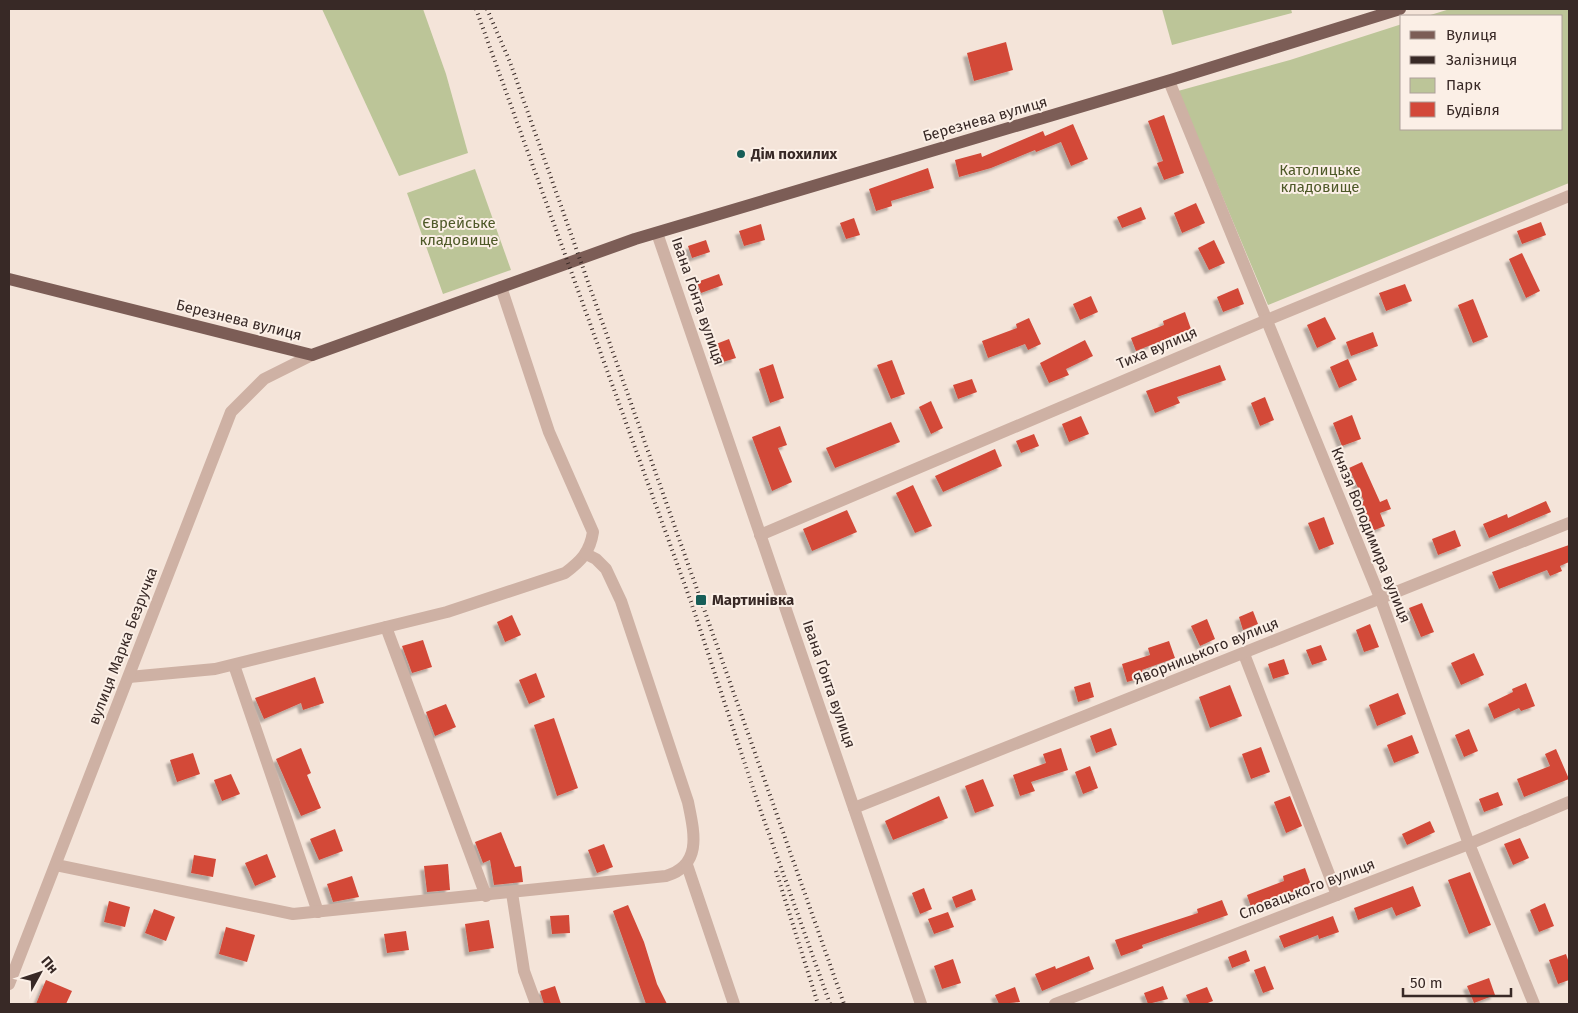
<svg xmlns="http://www.w3.org/2000/svg" width="1578" height="1013" font-family="'Fira Sans',sans-serif">
	<style>
		.green { fill: #bcc598 }
		.building { fill: #d34839; filter: url(#shadow) }
		.lines { fill: none; stroke-linecap: round; stroke-linejoin: round }
		.minor { stroke: #ceb1a4; stroke-width: 12 }
		.major { stroke: #7c5d56; stroke-width: 12 }
		.rail { stroke: #382926; stroke-width: 4; stroke-dasharray: 1 4; stroke-linecap: butt }
		.poi-dot { fill: #175e58; stroke: #fbefe6; stroke-width: 2 }
		.labels { text-anchor: middle; stroke-width: 4; stroke-linejoin: round; paint-order: stroke }
		.street-label { font-size: 15px; fill: #382926; stroke: #fbefe6 }
		.poi-label { font-size: 15px; font-weight: bold; fill: #382926; stroke: #fbefe6; text-anchor: start }
		.park-label { font-size: 15px; fill: #4e5928; stroke: #fbefe6 }
	</style>
	<defs>
		<filter id="shadow"><feDropShadow dx="-4" dy="4" stdDeviation="1" flood-color="#0004"/></filter>
	</defs>
	<rect width="100%" height="100%" fill="#f4e4d9"/>
	<g class="green">
		<path d="M322,9H423L446,74L468,153L399,176Z"/>
		<path d="M1162,9H1291L1292,13L1172,45Z"/>
		<path d="M1450,9H1569V183L1268,305L1178,91L1290,60L1402,24V129H1562V16H1427Z"/>
		<path d="M475,169L511,270L443,294L407,193Z"/>
	</g>
	<g class="building">
		<path d="M1006,42L1013,70L974,81L967,53Z"/>
		<path d="M1164,115L1184,173L1164,180L1157,163L1163,161L1148,121Z"/>
		<path d="M1073,124L1088,159L1071,166L1061,142L1036,152L1035,150L991,168L959,177L955,160L981,153L982,157L1043,131L1045,136Z"/>
		<path d="M928,168L934,188L891,201L892,206L876,211L869,189Z"/>
		<path d="M1196,203L1205,223L1182,233L1174,213Z"/>
		<path d="M1141,207L1146,219L1122,228L1117,217Z"/>
		<path d="M854,218L860,235L846,239L840,223Z"/>
		<path d="M1541,222L1546,235L1522,244L1517,231Z"/>
		<path d="M761,224L765,240L744,246L739,231Z"/>
		<path d="M706,240L710,252L692,258L688,246Z"/>
		<path d="M1214,240L1225,263L1209,270L1198,248Z"/>
		<path d="M1522,253L1540,291L1526,298L1509,259Z"/>
		<path d="M719,274L723,285L701,293L697,282Z"/>
		<path d="M1405,284L1412,301L1386,311L1379,293Z"/>
		<path d="M1238,288L1244,304L1223,312L1217,297Z"/>
		<path d="M1091,296L1098,312L1080,320L1073,304Z"/>
		<path d="M1473,299L1488,337L1473,343L1458,305Z"/>
		<path d="M1185,312L1191,329L1136,351L1131,338L1164,325L1163,321Z"/>
		<path d="M1325,317L1336,339L1317,348L1307,325Z"/>
		<path d="M1029,318L1041,344L1028,350L1025,344L988,358L982,341L1017,328L1016,324Z"/>
		<path d="M1373,332L1378,346L1351,356L1346,342Z"/>
		<path d="M729,339L736,358L723,362L716,344Z"/>
		<path d="M1085,340L1093,356L1066,369L1069,375L1049,383L1040,363Z"/>
		<path d="M1348,359L1357,380L1339,388L1330,367Z"/>
		<path d="M892,360L905,394L891,399L877,365Z"/>
		<path d="M773,364L784,398L770,403L759,369Z"/>
		<path d="M1220,365L1226,380L1177,397L1180,403L1155,413L1146,391Z"/>
		<path d="M972,379L977,392L958,399L953,385Z"/>
		<path d="M1265,397L1274,420L1260,426L1251,403Z"/>
		<path d="M931,401L943,428L931,434L919,407Z"/>
		<path d="M1352,415L1361,439L1342,446L1333,423Z"/>
		<path d="M1081,416L1089,434L1069,442L1062,424Z"/>
		<path d="M891,422L900,442L835,468L826,448Z"/>
		<path d="M780,426L787,445L778,448L792,482L772,491L752,437Z"/>
		<path d="M1034,434L1039,446L1021,453L1016,441Z"/>
		<path d="M995,449L1002,466L943,492L935,476Z"/>
		<path d="M1362,462L1380,502L1387,499L1391,509L1380,513L1385,526L1372,531L1361,503L1364,501L1349,468Z"/>
		<path d="M913,485L932,526L915,533L896,493Z"/>
		<path d="M1546,501L1551,512L1489,538L1483,524L1507,514L1508,518Z"/>
		<path d="M847,510L857,532L812,551L803,529Z"/>
		<path d="M1324,517L1334,544L1319,550L1308,523Z"/>
		<path d="M1455,530L1461,546L1438,555L1432,539Z"/>
		<path d="M1569,545V562L1560,566L1562,571L1550,576L1547,570L1499,589L1492,572Z"/>
		<path d="M1422,603L1434,632L1421,637L1409,608Z"/>
		<path d="M1253,611L1258,624L1243,630L1239,617Z"/>
		<path d="M512,615L521,635L505,642L497,622Z"/>
		<path d="M1207,619L1215,639L1200,646L1191,626Z"/>
		<path d="M1370,624L1379,647L1364,652L1356,630Z"/>
		<path d="M423,640L432,667L412,673L402,646Z"/>
		<path d="M1169,641L1175,658L1142,670L1145,677L1127,682L1122,664L1150,655L1148,648Z"/>
		<path d="M1321,645L1327,660L1312,665L1306,650Z"/>
		<path d="M1474,653L1484,675L1461,685L1451,663Z"/>
		<path d="M1284,659L1289,674L1273,679L1268,664Z"/>
		<path d="M536,673L545,697L529,704L519,680Z"/>
		<path d="M315,677L324,703L303,710L301,703L264,719L255,698Z"/>
		<path d="M1090,682L1094,697L1078,702L1074,687Z"/>
		<path d="M1526,683L1535,706L1521,711L1519,708L1494,719L1488,704L1513,692L1512,689Z"/>
		<path d="M1230,685L1242,716L1210,728L1199,697Z"/>
		<path d="M1398,693L1406,714L1377,726L1369,705Z"/>
		<path d="M446,704L456,727L435,736L426,712Z"/>
		<path d="M554,718L578,788L557,796L534,725Z"/>
		<path d="M1111,728L1117,745L1096,753L1090,736Z"/>
		<path d="M1469,729L1478,751L1464,757L1455,735Z"/>
		<path d="M1412,735L1419,753L1394,763L1387,745Z"/>
		<path d="M1261,747L1270,772L1251,779L1242,754Z"/>
		<path d="M301,748L311,773L307,775L321,808L301,816L276,759Z"/>
		<path d="M1061,748L1068,770L1031,782L1035,791L1020,796L1013,775L1046,763L1043,754Z"/>
		<path d="M1556,749L1569,779L1524,797L1517,779L1550,766L1545,754Z"/>
		<path d="M193,753L200,774L177,782L170,760Z"/>
		<path d="M1090,766L1098,788L1083,794L1075,772Z"/>
		<path d="M231,774L240,794L222,801L214,780Z"/>
		<path d="M983,779L994,806L975,813L965,786Z"/>
		<path d="M1498,792L1503,805L1484,812L1479,799Z"/>
		<path d="M939,796L948,818L893,840L885,821Z"/>
		<path d="M1290,796L1302,826L1286,833L1274,802Z"/>
		<path d="M1430,821L1435,832L1407,845L1402,834Z"/>
		<path d="M335,829L343,851L319,860L310,839Z"/>
		<path d="M501,832L515,867L521,866L523,882L494,885L490,860L483,863L475,842Z"/>
		<path d="M1520,838L1529,858L1513,865L1504,844Z"/>
		<path d="M604,844L613,867L597,873L588,850Z"/>
		<path d="M267,854L276,877L255,886L245,863Z"/>
		<path d="M194,855L216,859L213,877L191,873Z"/>
		<path d="M448,864L450,890L427,892L424,866Z"/>
		<path d="M1305,868L1311,885L1251,907L1247,895L1284,881L1283,876Z"/>
		<path d="M1470,872L1491,925L1469,934L1448,880Z"/>
		<path d="M352,876L359,897L333,902L327,884Z"/>
		<path d="M1413,886L1421,906L1396,916L1392,907L1358,920L1354,908Z"/>
		<path d="M924,888L932,909L920,914L912,893Z"/>
		<path d="M972,889L976,900L956,908L952,897Z"/>
		<path d="M1222,900L1228,915L1142,945L1143,948L1121,956L1115,940L1198,913L1197,909Z"/>
		<path d="M109,901L130,907L125,927L104,922Z"/>
		<path d="M1545,903L1554,926L1539,932L1530,910Z"/>
		<path d="M628,905L644,942L657,984L667,1004H646L613,911Z"/>
		<path d="M154,909L175,917L166,941L145,933Z"/>
		<path d="M948,912L954,927L934,934L928,919Z"/>
		<path d="M569,915L570,933L552,934L550,916Z"/>
		<path d="M1333,916L1339,932L1319,939L1318,935L1284,948L1279,936Z"/>
		<path d="M489,920L494,948L469,952L465,924Z"/>
		<path d="M226,927L255,935L247,962L219,954Z"/>
		<path d="M406,931L409,950L387,953L384,934Z"/>
		<path d="M1246,950L1250,961L1232,968L1228,957Z"/>
		<path d="M1566,954L1569,963V980L1558,984L1549,960Z"/>
		<path d="M1089,956L1094,969L1042,991L1035,974L1055,966L1056,969Z"/>
		<path d="M953,959L961,983L942,989L934,966Z"/>
		<path d="M1265,966L1274,989L1263,993L1254,970Z"/>
		<path d="M1489,978L1495,995L1474,1003L1467,986Z"/>
		<path d="M46,980L72,991L66,1004H36Z"/>
		<path d="M555,986L561,1004H544L540,991Z"/>
		<path d="M1163,986L1168,999L1148,1004L1144,993Z"/>
		<path d="M1015,987L1020,1002L999,1004L995,995Z"/>
		<path d="M1207,987L1213,1001L1205,1004H1190L1186,995Z"/>
	</g>
	<g class="lines">
		<g class="minor">
			<path d="M1169,81L1381,600L1469,844L1534,1004"/>
			<path d="M657,233L921,1004"/>
			<path d="M760,535L1267,320L1569,196"/>
			<path d="M386,627L486,896"/>
			<path d="M1244,654L1337,895"/>
			<path d="M234,665L318,912"/>
			<path d="M129,677L215,669L447,612L565,573C581,561 590,552 593,532L549,432L501,287"/>
			<path d="M854,808L1569,523"/>
			<path d="M56,865L293,914L666,876C703,865 694,832 688,802L621,601L606,569L596,559L586,554"/>
			<path d="M687,865L734,1004"/>
			<path d="M512,893L524,971L536,1004"/>
			<path d="M9,984L231,412L264,379L312,355"/>
			<path d="M1055,1004L1469,844L1569,802"/>
		</g>
		<path class="major" d="M9,279L312,355L635,239L1174,79L1400,9"/>
		<g class="rail">
			<path d="M476,9L691,602L759,806L830,1004"/>
			<path d="M487,9L510,62L844,1004"/>
			<path d="M776,871L818,1004"/>
		</g>
	</g>
	<g class="poi-dot">
		<circle cx="741" cy="154" r="5"/>
		<rect x="695" y="594" width="12" height="12" rx="2.5"/>
	</g>
	<g class="labels">
		<g class="street-label">
			<text transform="translate(985 119) rotate(-16)" y="5">Березнева вулиця</text>
			<text transform="translate(698 301) rotate(71)" y="5">Івана Ґонта вулиця</text>
			<text transform="translate(239 320) rotate(14)" y="5">Березнева вулиця</text>
			<text transform="translate(1157 348) rotate(-23)" y="5">Тиха вулиця</text>
			<text transform="translate(1371 535) rotate(68)" y="5">Князя Володимира вулиця</text>
			<text transform="translate(123 646) rotate(-69)" y="5">вулиця Марка Безручка</text>
			<text transform="translate(1206 651) rotate(-22)" y="5">Яворницького вулиця</text>
			<text transform="translate(829 684) rotate(71)" y="5">Івана Ґонта вулиця</text>
			<text transform="translate(1307 889) rotate(-21)" y="5">Словацького вулиця</text>
		</g>
		<g class="poi-label">
			<text x="751" y="159">Дiм похилих</text>
			<text x="712" y="605">Мартинівка</text>
		</g>
		<g class="park-label">
			<text x="1320" y="175">Католицьке<tspan x="1320" dy="17">кладовище</tspan></text>
			<text x="459" y="228">Єврейське<tspan x="459" dy="17">кладовище</tspan></text>
		</g>
	</g>
	<rect width="1578" height="1013" fill="none" stroke="#382926" stroke-width="20"/>
	<rect x="1400" y="15" width="162" height="115" fill="#fbefe6" stroke="#ada099"/>
	<rect x="1410" y="31" width="25" height="8" fill="#7c5d56" stroke="#ada099"/>
	<text x="1446" y="40" font-size="15" fill="#382926">Вулиця</text>
	<rect x="1410" y="56" width="25" height="8" fill="#382926" stroke="#ada099"/>
	<text x="1446" y="65" font-size="15" fill="#382926">Залізниця</text>
	<rect x="1410" y="78" width="25" height="15" fill="#bcc598" stroke="#ada099"/>
	<text x="1446" y="90" font-size="15" fill="#382926">Парк</text>
	<rect x="1410" y="102" width="25" height="15" fill="#d34839" stroke="#ada099"/>
	<text x="1446" y="115" font-size="15" fill="#382926">Будівля</text>
	<g transform="translate(40 973) rotate(50)" stroke="#fbefe6" stroke-width="4" paint-order="stroke">
	<path d="M0-4L9 19L0 12L-9 19Z" fill="#382926"/>
	<text y="-8" font-size="14" font-weight="bold" text-anchor="middle" fill="#382926">Пн</text>
	</g>
	<path d="M1403 988v8h108v-8" fill="none" stroke="#382926" stroke-width="2.5"/>
	<text x="1410" y="988" font-size="15" fill="#382926" stroke="#fbefe6" stroke-width="4" paint-order="stroke">50 m</text>
</svg>
